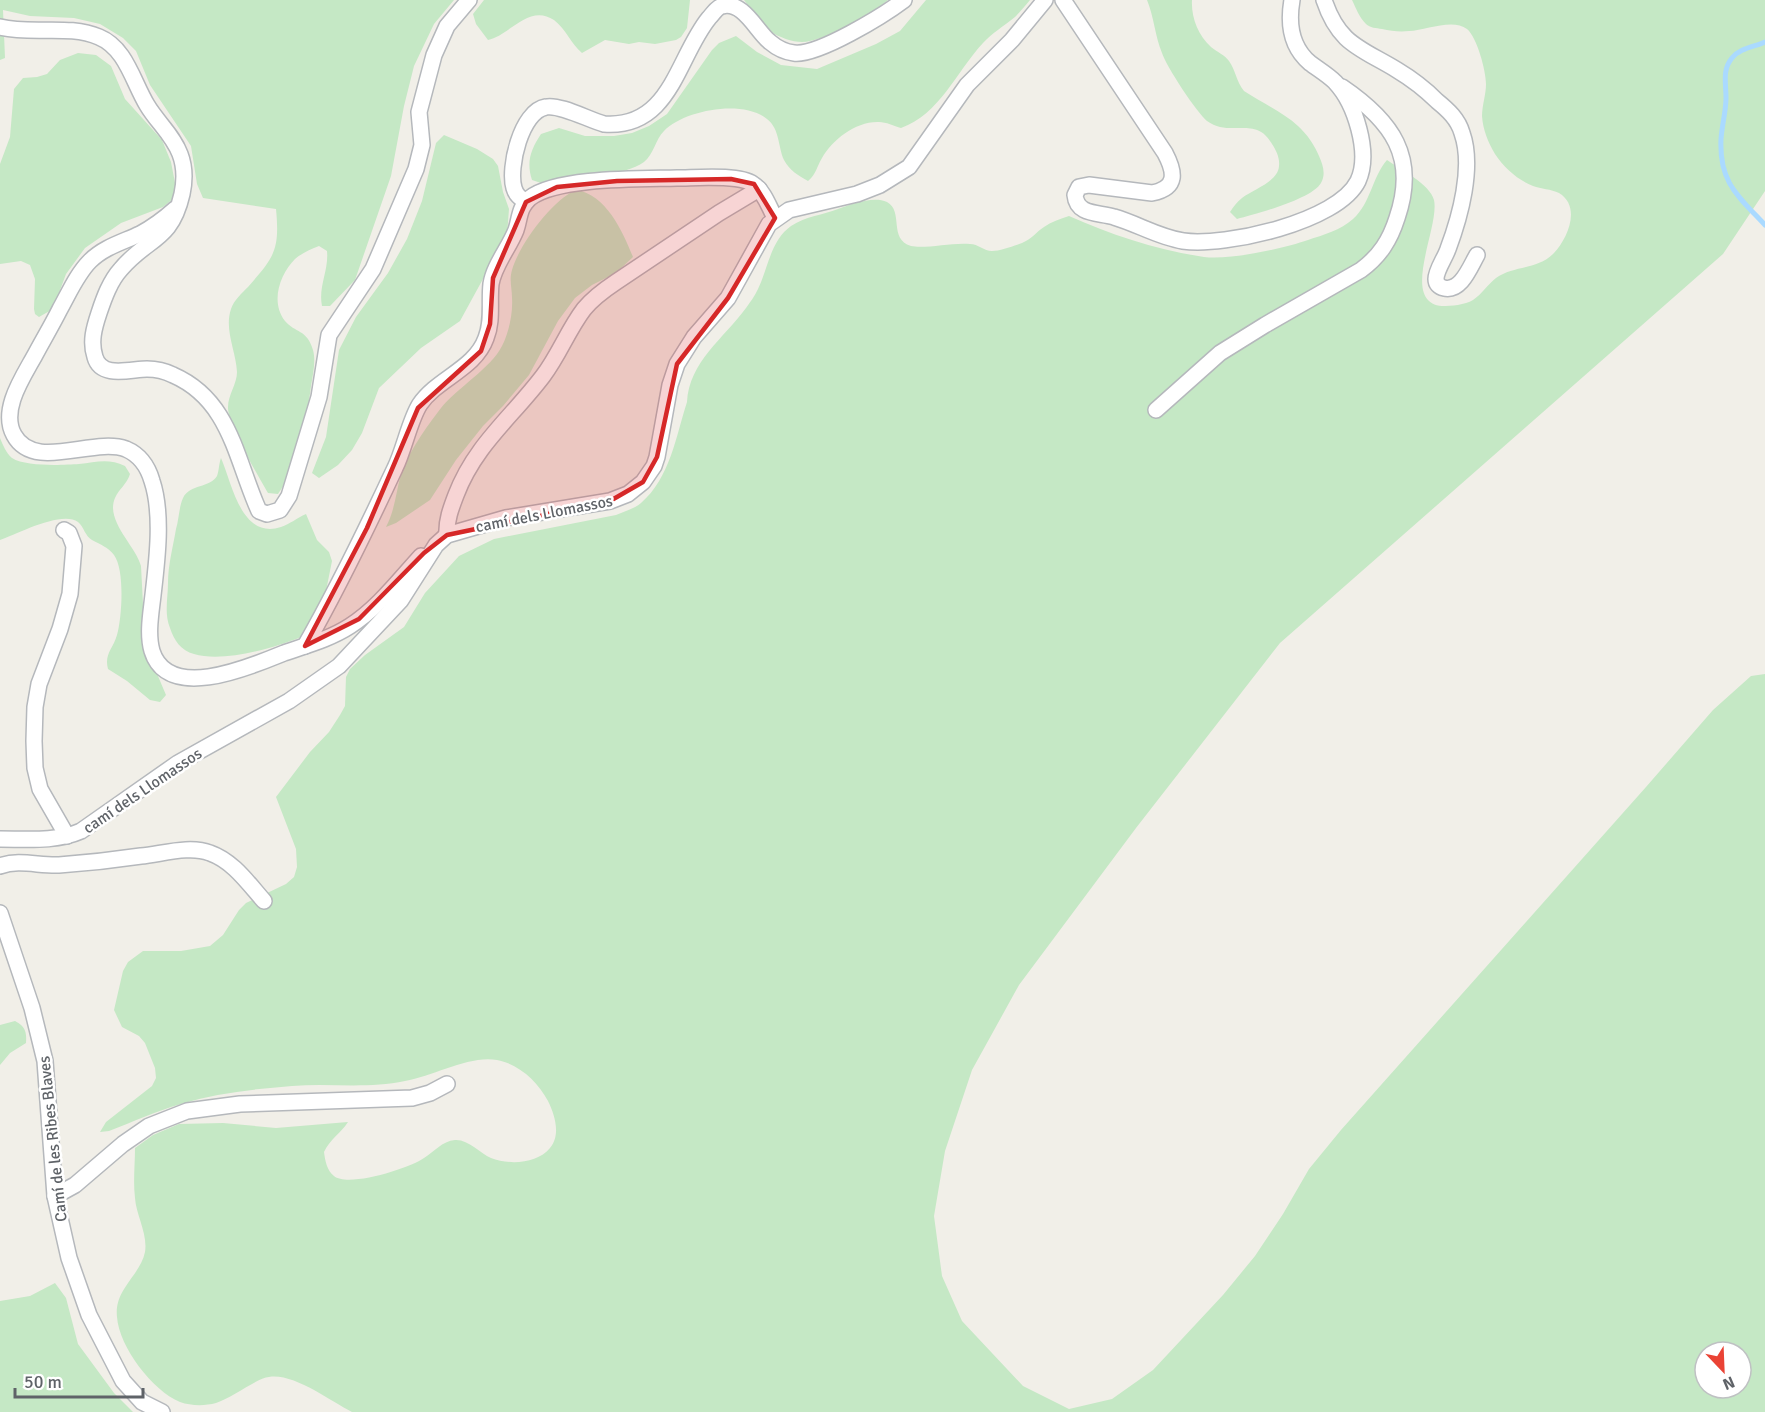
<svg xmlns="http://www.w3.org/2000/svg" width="1765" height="1412" font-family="Signika,sans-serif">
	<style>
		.green { fill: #c5e8c5; fill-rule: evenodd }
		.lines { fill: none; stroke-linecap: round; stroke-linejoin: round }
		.stream { stroke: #aadaff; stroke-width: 5 }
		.minor-casing { stroke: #b5b8bc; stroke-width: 18 }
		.minor { stroke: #fff; stroke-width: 15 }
		.marked { fill: #d62828; fill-opacity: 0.2; stroke: #d62828; stroke-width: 4.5; stroke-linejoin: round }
		.labels { text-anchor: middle; stroke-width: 5; stroke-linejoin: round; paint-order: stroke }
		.street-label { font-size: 16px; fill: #5f6368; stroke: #fff }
	</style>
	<rect width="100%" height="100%" fill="#f1efe8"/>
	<g class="green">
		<path d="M0,0H454L434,24L414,66L404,106L391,176L355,280L330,306H322C318,287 329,270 327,251L319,246C311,249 302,253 295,259C280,274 270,302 285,321C295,333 307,329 313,350C316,361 313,374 311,386C306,424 301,463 278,494L268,493C259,477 227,424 228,407C228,395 237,384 237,372C236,351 224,330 231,309C234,300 242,293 248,287C274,257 280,251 276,209L203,198L197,184L191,146L150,85L136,51L123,38L100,24L74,18L30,16L3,10L5,58L0,60Z"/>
		<path d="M484,0H690L687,28L681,37L676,40L655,44L639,42L629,44L605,40L582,53C571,44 566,29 554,20C529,3 509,36 488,40L476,24L473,14Z"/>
		<path d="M744,0H888C872,14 823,42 802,42C792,42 779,37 771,32C761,24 752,10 744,0Z"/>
		<path d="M926,0H1030C1025,6 1020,12 1015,17C1004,26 992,33 983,43C956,72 940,114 901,128C894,126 886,122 879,122C856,121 832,140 822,158C816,168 817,173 808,181C799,176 789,170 784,160C778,147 780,129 767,119C743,99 684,110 664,131C655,140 654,154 644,162C625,176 574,179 550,183H541L532,180C526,162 531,149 541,134L559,128L585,136H614L632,133L649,126L667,114L712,50L719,43L736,36L757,52L781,65L817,69L876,44L900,31Z"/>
		<path d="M1147,0H1192C1191,17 1198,35 1211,47C1217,52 1225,55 1229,61C1236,71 1236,81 1244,91C1262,103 1283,112 1298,126C1307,134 1315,146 1319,156C1323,165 1326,174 1321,183C1312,199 1256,214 1237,219L1230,212C1234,206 1237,202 1242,198C1253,189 1278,182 1279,166C1280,158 1276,150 1272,144C1256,115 1230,138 1207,121C1197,113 1166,66 1162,53C1155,36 1154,17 1147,0Z"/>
		<path d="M1352,0H1765V191L1723,254L1280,643L1136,828L1019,985L972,1070L945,1151L934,1216L942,1276L962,1321L1023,1386L1069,1409L1112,1399L1153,1370L1223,1295L1255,1256L1283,1214L1309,1169L1341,1130L1646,787L1713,710L1751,676L1765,674V1412H352C330,1401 294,1373 269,1377C257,1378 232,1398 216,1403C205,1406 191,1406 180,1402C153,1391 119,1347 117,1317C114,1289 140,1276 145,1252C148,1234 136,1215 135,1198C133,1182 135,1164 135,1148L153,1135L179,1124L223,1123L276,1128L348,1122C341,1133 330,1139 324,1152C325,1160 327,1171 334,1176C348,1188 410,1168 424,1158C434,1152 442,1141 455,1140C468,1139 480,1153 491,1158C509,1165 537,1164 550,1148C561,1135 555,1115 548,1101C538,1082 519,1064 497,1060C469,1055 434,1076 405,1081C368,1089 330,1083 292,1086C255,1089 216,1093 181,1104C156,1111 133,1122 109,1131L100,1132L106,1122L152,1086L156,1078L155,1068L145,1043L139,1036L122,1027L114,1010L123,971L128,962L143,951H181L210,946L223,935L239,910L246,903L286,884L294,877L297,867L296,849L276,797L310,752L329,732L340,715L345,706L346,677L350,669L365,655L404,627L425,593L459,556L494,539L616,515C625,511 634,509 641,503C670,478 676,436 687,402C689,362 724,338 746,308C750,302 755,296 758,289C768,268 771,240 791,226C806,216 823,215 838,209C852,204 873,196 887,202C904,211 888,239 911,246C925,249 954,242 970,244C978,244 984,251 992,251C1000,251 1014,246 1022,243C1032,239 1036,232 1044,227C1051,222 1060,219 1069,216C1111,235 1158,250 1204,257C1231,260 1282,249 1308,240C1323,235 1341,230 1353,219C1371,203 1372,177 1387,160C1400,169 1430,184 1434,200C1440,227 1399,302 1442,306C1451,306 1465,305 1473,300C1482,294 1488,284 1496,278C1514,265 1538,270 1554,253C1567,239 1582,207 1559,193C1551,189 1541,189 1533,186C1518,180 1504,168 1495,154C1488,142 1483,130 1482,116C1482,105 1486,95 1486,84C1486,71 1477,37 1467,29C1453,18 1426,30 1409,31C1400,32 1391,31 1382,29C1376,28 1370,28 1366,24C1359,17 1356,8 1352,0ZM1705,1352H1741V1388H1705Z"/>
		<path d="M78,53L96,55L111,66L125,99L162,140L171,162L176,188L173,199L163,207L121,223L85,248L66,274L53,309L39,317L35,314L34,309L35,279L30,265L21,261L0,264V164L10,137L14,89L23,78L37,77L47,74L60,60Z"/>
		<path d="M444,135L477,149L493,159L498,166L503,192L509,209L507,235L460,321L421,348L379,388L362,433L352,450L338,465L319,478L312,473L326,437L339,350L356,317L388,273L407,239L422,201L436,143Z"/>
		<path d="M576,190C606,194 623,232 633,257L616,273L592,285L575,298L558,321L529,375L503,406L483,426L456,460L430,500L396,523L386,527C395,510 396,492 401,474C408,453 427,426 441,408C457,388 491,368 502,346C509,332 513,313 512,298C512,288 509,280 512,270C519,245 552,200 576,190Z"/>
		<path d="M0,438C3,445 6,453 12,458C26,467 63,465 79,464C96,462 109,458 125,466L130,474C127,484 119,489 115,498C105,521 136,546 141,566L144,623L155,669L166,695L160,702L150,700L127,681L108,669C104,654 113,649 117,635C122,617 125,570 114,555C108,547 101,545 92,540C85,536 84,527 78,522C62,510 17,534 0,540Z"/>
		<path d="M221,458C232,483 241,540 281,527C290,524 297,518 306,514L317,540L329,552L332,561L326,591L301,637C274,648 223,663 194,654C181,651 174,640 170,628C164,613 168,598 168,583C168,565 173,547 176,529C179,519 179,507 183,498C190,484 210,488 217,476C219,471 219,463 221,458Z"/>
		<path d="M15,1021C25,1026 27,1032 26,1043L10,1053L0,1065V1025Z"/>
		<path d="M55,1283L66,1298L78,1344L114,1393L133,1412H0V1301L30,1296Z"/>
	</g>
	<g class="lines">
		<path class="stream" d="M1765,42C1754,47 1740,48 1732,58C1722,70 1726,83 1726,98C1726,111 1722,125 1721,139C1719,182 1737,195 1765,225"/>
		<g class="minor-casing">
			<g id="minor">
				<path d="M1063,0L1165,153C1175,172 1178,188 1152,193L1089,185L1079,187L1075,195C1077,216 1099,212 1114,217C1138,224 1158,237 1183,241C1225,247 1338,222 1358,181C1371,153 1355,103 1335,82C1328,75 1318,69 1310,63C1291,47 1288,23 1292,0"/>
				<path d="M1324,0C1339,45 1361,48 1397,70C1412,79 1425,89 1437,101C1448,110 1458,119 1462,133C1474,167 1460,217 1448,249C1445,258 1436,270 1436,279C1436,284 1439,287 1444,288C1461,292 1470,267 1477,255"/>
				<path d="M0,27C32,35 69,24 99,37C126,48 133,82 147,105C157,122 173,135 180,154C185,167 185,180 182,194C171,242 148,237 121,269C110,281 104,298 99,313C94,328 90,342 95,357C101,379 131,369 147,369C156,369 165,371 173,375C228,399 235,454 256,504L259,511L267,514L280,510L289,496L319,397L329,335L373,269L416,169L422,145L419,112L434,55L447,26L469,0"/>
				<path d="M526,202C520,198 516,195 514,188C508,168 521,111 546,107C560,104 589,120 604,124C671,129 677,57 709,18C713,14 716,8 722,6C743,0 757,32 770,42C777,48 785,52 794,53C818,56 884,15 904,0"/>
				<path d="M175,209C165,218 153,227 140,234C123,242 104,247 90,261C77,274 69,293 60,309C52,325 43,340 35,355C23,377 0,410 14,435C34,472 93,437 126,449C140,455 148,467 152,481C163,514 157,561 153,595C151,613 147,634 152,651C168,703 252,666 284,653C307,645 330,639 350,626C378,608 399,580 421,556"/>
				<path d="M1156,410L1220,353L1265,325L1361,270C1380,256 1390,240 1397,218C1418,157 1392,121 1342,87"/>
				<path d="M64,530L69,533L74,546L70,594L60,629L39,684L35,707L34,741L35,768L40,789L67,836"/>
				<path d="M447,535C446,521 451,508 456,495C475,445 512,417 543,376C559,355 568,330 584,309C593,298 604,290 616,282L719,213L759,189"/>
				<path d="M305,646C338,588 367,528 395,468C404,450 410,419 420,404C438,378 475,369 486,338C493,321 489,302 491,284C494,265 509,248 516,230C520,218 519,207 530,198C557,177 642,179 677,178C695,178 739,174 753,184C764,191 769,207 775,218"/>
				<path d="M0,839C27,839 56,842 81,831L178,763L289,701L339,666L401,600L436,545L447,535L506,518L610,501L628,494L643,482L654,466L657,457L670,385L677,364L694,337L728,298L769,224L789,210L857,194L880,185L909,167L967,85L1012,40L1045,0"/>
				<path d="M0,866C19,859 39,866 59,865C87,863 114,860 141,856C162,854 190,845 210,853C233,861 248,883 264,901"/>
				<path d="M0,913L32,1008L45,1061L55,1196L69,1258L89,1315L123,1381L142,1402L162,1412"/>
				<path d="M55,1196L75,1185L123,1144L149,1126L187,1111L240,1104L412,1098L430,1093L447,1084"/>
			</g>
		</g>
		<use href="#minor" class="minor"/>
	</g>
	<path class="marked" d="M731,179L754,184L775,218L728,298L677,364L657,457L643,482L610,501L447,535L424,553L359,619L305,646L367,528L418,408L481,351L490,324L493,278L526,202L557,187L617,181Z"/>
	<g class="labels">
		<g class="street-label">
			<text transform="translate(544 513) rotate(-11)" y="6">camí dels Llomassos</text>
			<text transform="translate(142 790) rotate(-34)" y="6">camí dels Llomassos</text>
			<text transform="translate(52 1139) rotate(-96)" y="6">Camí de les Ribes Blaves</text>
		</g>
	</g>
	<g transform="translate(1723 1370) rotate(157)"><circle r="28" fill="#ffffff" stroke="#bfc1c3" stroke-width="1.5"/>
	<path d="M0-4.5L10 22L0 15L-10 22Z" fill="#ea4335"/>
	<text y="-9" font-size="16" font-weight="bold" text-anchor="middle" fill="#5f6368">N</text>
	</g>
	<path d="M15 1388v9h128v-9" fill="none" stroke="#5f6368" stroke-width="3"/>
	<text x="24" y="1388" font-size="18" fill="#5f6368" stroke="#ffffff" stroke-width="4.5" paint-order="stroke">50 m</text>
</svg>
